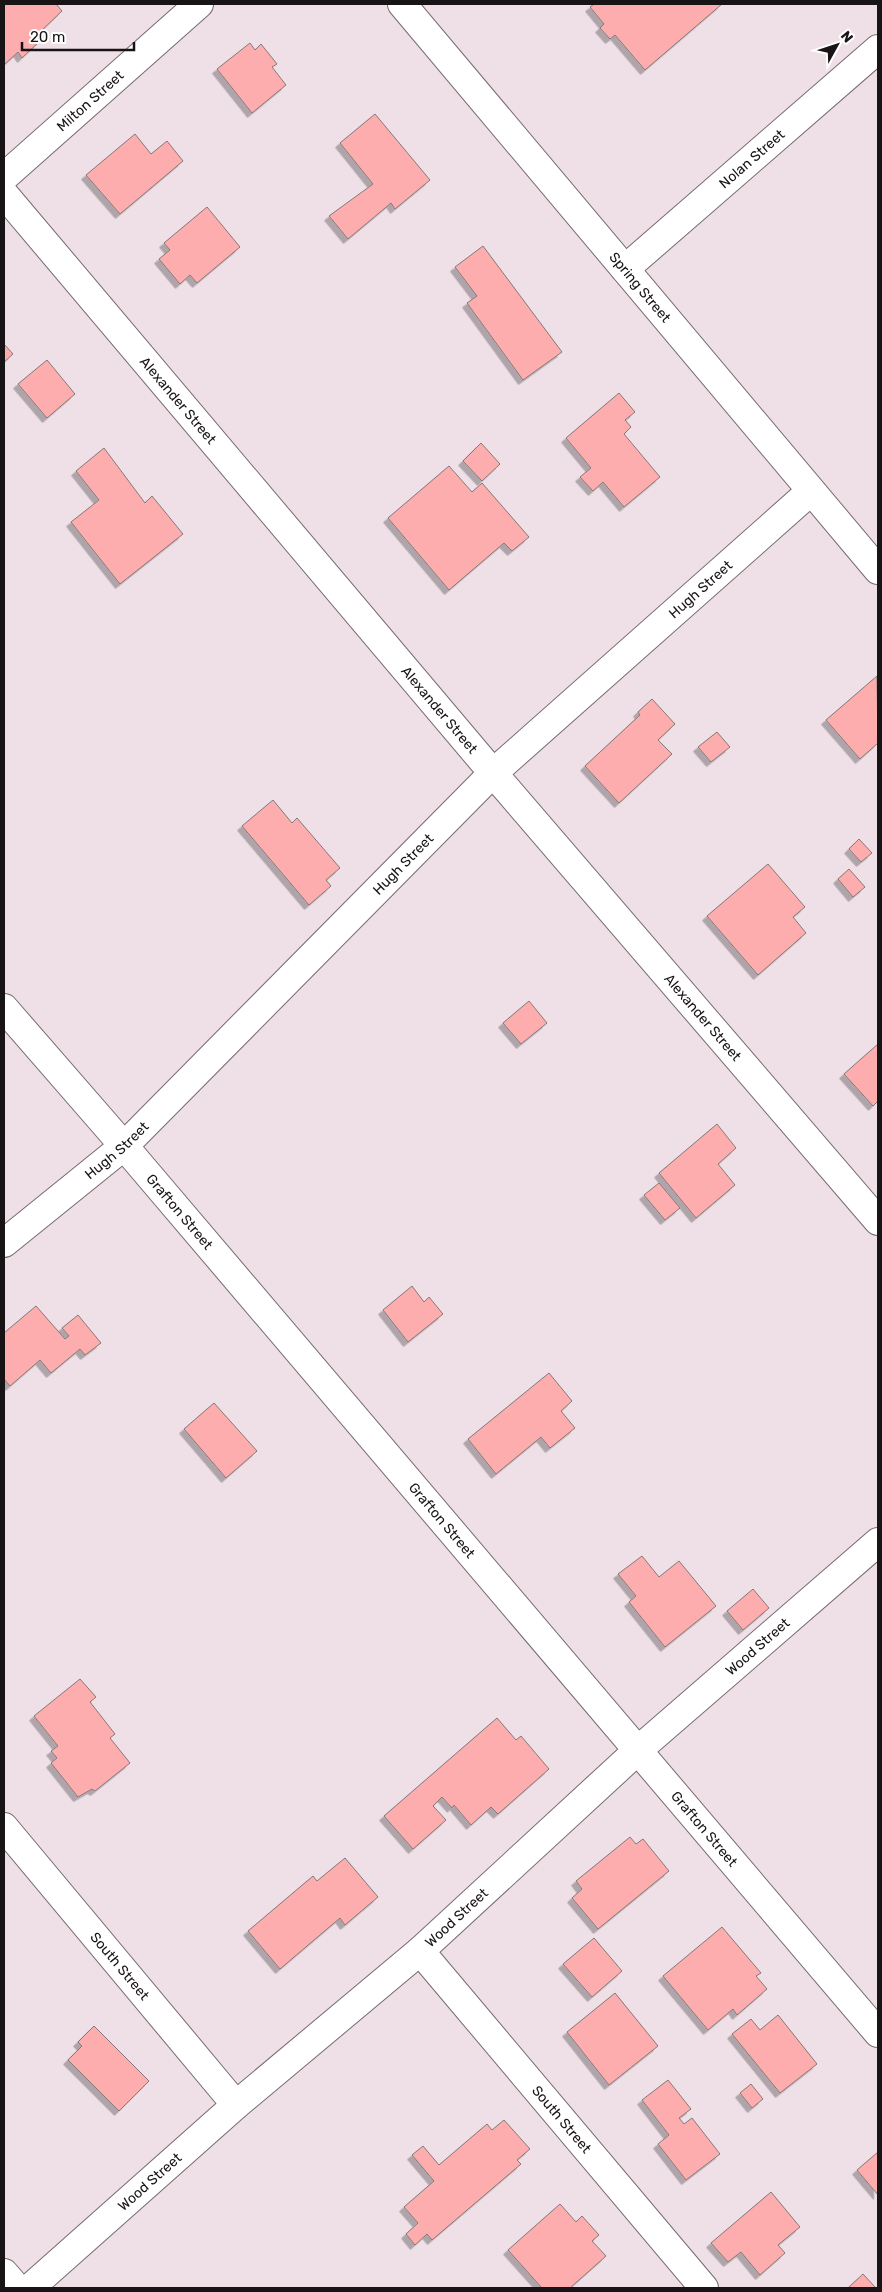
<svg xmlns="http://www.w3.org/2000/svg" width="882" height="2292" font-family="Rubik,sans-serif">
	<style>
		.building { fill: #fdadae; stroke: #857878; filter: url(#shadow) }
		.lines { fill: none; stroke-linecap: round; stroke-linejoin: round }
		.minor-casing { stroke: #766a70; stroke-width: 30 }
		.minor { stroke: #fff; stroke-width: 28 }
		.labels { text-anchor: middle; stroke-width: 4; stroke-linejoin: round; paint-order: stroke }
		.street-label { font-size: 14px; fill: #181315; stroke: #fff }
	</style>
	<defs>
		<filter id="shadow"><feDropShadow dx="-4.5" dy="4.5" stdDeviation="0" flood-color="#0004"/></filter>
	</defs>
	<rect width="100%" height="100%" fill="#eee0e6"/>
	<g class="building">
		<path d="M4,4H56L62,11L39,33L43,38L22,58L18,52L4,65Z"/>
		<path d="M594,4H722L645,70L615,35L610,39L600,28L604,24L590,7Z"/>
		<path d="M250,43L255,50L261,44L277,64L272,67L286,85L252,113L217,69Z"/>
		<path d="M375,114L430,180L395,209L391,203L348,239L329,216L373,184L340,143Z"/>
		<path d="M135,134L151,154L167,141L183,161L120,214L86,175Z"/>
		<path d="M207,207L240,247L197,283L190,275L180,284L159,259L170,250L164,243Z"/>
		<path d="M483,246L562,352L523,380L467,303L477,296L455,267Z"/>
		<path d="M4,344L13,354L4,362Z"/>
		<path d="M47,360L75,394L47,418L18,384Z"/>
		<path d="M619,393L635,412L625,420L631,427L624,434L660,477L624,507L603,482L593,491L580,477L591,468L566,438Z"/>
		<path d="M481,443L500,464L482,481L463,461Z"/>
		<path d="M104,448L145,503L152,496L183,534L120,584L71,522L99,500L76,471Z"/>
		<path d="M449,466L472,492L482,483L529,537L512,551L504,543L449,590L388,518Z"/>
		<path d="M877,676L878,743L860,759L826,720Z"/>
		<path d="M652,699L675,724L658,740L672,754L619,803L585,766L640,715L638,712Z"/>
		<path d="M717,732L730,747L711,762L698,747Z"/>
		<path d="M273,800L292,823L297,818L340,868L326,880L331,886L309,905L242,826Z"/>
		<path d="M859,839L872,853L861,862L849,849Z"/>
		<path d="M768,864L805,907L793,917L806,933L758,975L707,916Z"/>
		<path d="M849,869L865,887L853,897L838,879Z"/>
		<path d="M529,1001L547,1023L521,1044L503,1023Z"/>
		<path d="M878,1044V1101L873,1106L844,1074Z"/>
		<path d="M717,1124L736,1148L718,1164L735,1185L696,1218L659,1173Z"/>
		<path d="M659,1183L680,1208L665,1220L644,1195Z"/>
		<path d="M412,1286L424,1302L429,1297L443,1314L408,1342L383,1310Z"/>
		<path d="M36,1306L65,1339L69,1336L62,1328L78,1315L101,1343L85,1355L80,1349L51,1373L40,1360L10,1386L4,1379V1333Z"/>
		<path d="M549,1373L572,1401L561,1411L575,1428L550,1448L541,1437L496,1474L468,1439Z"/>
		<path d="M214,1403L257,1451L226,1478L184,1429Z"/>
		<path d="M642,1556L659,1577L679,1561L716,1606L665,1647L629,1602L636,1596L618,1574Z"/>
		<path d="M753,1589L769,1608L743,1630L727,1611Z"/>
		<path d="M80,1679L96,1697L90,1702L115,1734L110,1738L130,1763L95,1791L92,1789L78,1797L51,1763L57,1758L51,1751L58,1746L34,1716Z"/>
		<path d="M497,1718L516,1740L521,1736L549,1769L498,1814L491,1807L471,1825L454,1805L452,1808L442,1797L433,1806L446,1820L413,1849L384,1816Z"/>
		<path d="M630,1837L636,1844L643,1839L669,1871L598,1929L572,1898L582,1889L576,1881Z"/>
		<path d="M345,1858L378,1897L345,1925L340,1918L280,1969L248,1931L313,1876L317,1881Z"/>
		<path d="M722,1927L761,1973L756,1976L767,1989L737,2015L733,2009L708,2030L663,1976Z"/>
		<path d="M594,1938L622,1971L592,1997L563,1964Z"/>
		<path d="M615,1993L658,2046L609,2085L567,2032Z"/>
		<path d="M778,2015L817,2064L780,2093L732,2034L751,2019L760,2030Z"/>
		<path d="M94,2026L149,2081L119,2111L68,2060L82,2046L78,2042Z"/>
		<path d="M668,2080L691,2109L679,2118L684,2124L692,2118L720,2154L686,2180L658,2144L669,2135L642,2100Z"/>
		<path d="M751,2084L763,2099L752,2108L740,2093Z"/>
		<path d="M504,2120L530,2149L517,2160L521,2164L432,2240L427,2234L415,2245L406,2234L418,2223L404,2207L434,2181L412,2155L423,2146L439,2165L487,2124L492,2130Z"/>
		<path d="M878,2152V2195L857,2170Z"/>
		<path d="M771,2192L800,2227L778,2245L785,2253L760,2275L741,2252L728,2262L711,2243Z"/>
		<path d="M560,2204L576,2222L582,2216L599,2235L592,2241L606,2256L570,2288H542L508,2250Z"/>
		<path d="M863,2274L876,2288H848Z"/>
	</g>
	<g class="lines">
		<g class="minor-casing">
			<g id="minor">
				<path id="s1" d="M402,4L878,570"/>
				<path id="s2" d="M4,177L199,4"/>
				<path id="s3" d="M4,194L493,773L878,1221"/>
				<path id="s4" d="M625,269L878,49"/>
				<path id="s5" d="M4,1008L124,1146L878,2033"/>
				<path id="s6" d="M4,1243L124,1146L493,773L811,491"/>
				<path id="s7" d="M4,1827L236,2105"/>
				<path id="s8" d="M420,1951L704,2288"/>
				<path d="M4,2273L17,2288"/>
				<path id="s9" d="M30,2288L236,2105L420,1951L637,1751L878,1542"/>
			</g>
		</g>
		<use href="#minor" class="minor"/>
	</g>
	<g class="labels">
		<g class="street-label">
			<text dy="5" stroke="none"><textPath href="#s2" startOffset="115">Milton Street</textPath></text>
			<text dy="5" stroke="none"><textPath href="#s4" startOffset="168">Nolan Street</textPath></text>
			<text dy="5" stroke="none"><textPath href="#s1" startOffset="370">Spring Street</textPath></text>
			<text dy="5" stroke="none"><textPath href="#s3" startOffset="270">Alexander Street</textPath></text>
			<text dy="5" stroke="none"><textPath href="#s6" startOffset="956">Hugh Street</textPath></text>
			<text dy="5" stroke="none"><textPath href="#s3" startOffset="675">Alexander Street</textPath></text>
			<text dy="5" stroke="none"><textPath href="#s6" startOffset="551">Hugh Street</textPath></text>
			<text dy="5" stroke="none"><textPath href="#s3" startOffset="1080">Alexander Street</textPath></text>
			<text dy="5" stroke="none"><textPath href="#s6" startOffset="146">Hugh Street</textPath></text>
			<text dy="5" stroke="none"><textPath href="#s5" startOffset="269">Grafton Street</textPath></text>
			<text dy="5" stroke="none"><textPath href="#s5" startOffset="674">Grafton Street</textPath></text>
			<text dy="5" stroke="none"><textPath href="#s9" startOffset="970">Wood Street</textPath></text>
			<text dy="5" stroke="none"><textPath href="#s5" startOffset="1079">Grafton Street</textPath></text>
			<text dy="5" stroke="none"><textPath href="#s9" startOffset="565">Wood Street</textPath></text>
			<text dy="5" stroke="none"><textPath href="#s7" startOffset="181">South Street</textPath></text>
			<text dy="5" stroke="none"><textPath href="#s8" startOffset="220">South Street</textPath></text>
			<text dy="5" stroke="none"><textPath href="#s9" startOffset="160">Wood Street</textPath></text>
		</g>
	</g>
	<rect width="882" height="2292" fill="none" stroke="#181315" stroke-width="10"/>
	<g transform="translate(837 45) rotate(50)" stroke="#ffffff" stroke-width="4" paint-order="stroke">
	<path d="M0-4L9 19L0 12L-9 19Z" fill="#181315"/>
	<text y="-8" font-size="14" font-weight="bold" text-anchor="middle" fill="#181315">N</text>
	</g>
	<path d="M22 42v8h112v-8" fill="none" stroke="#181315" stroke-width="2.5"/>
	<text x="30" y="42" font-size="15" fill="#181315" stroke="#ffffff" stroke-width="4" paint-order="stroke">20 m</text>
</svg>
